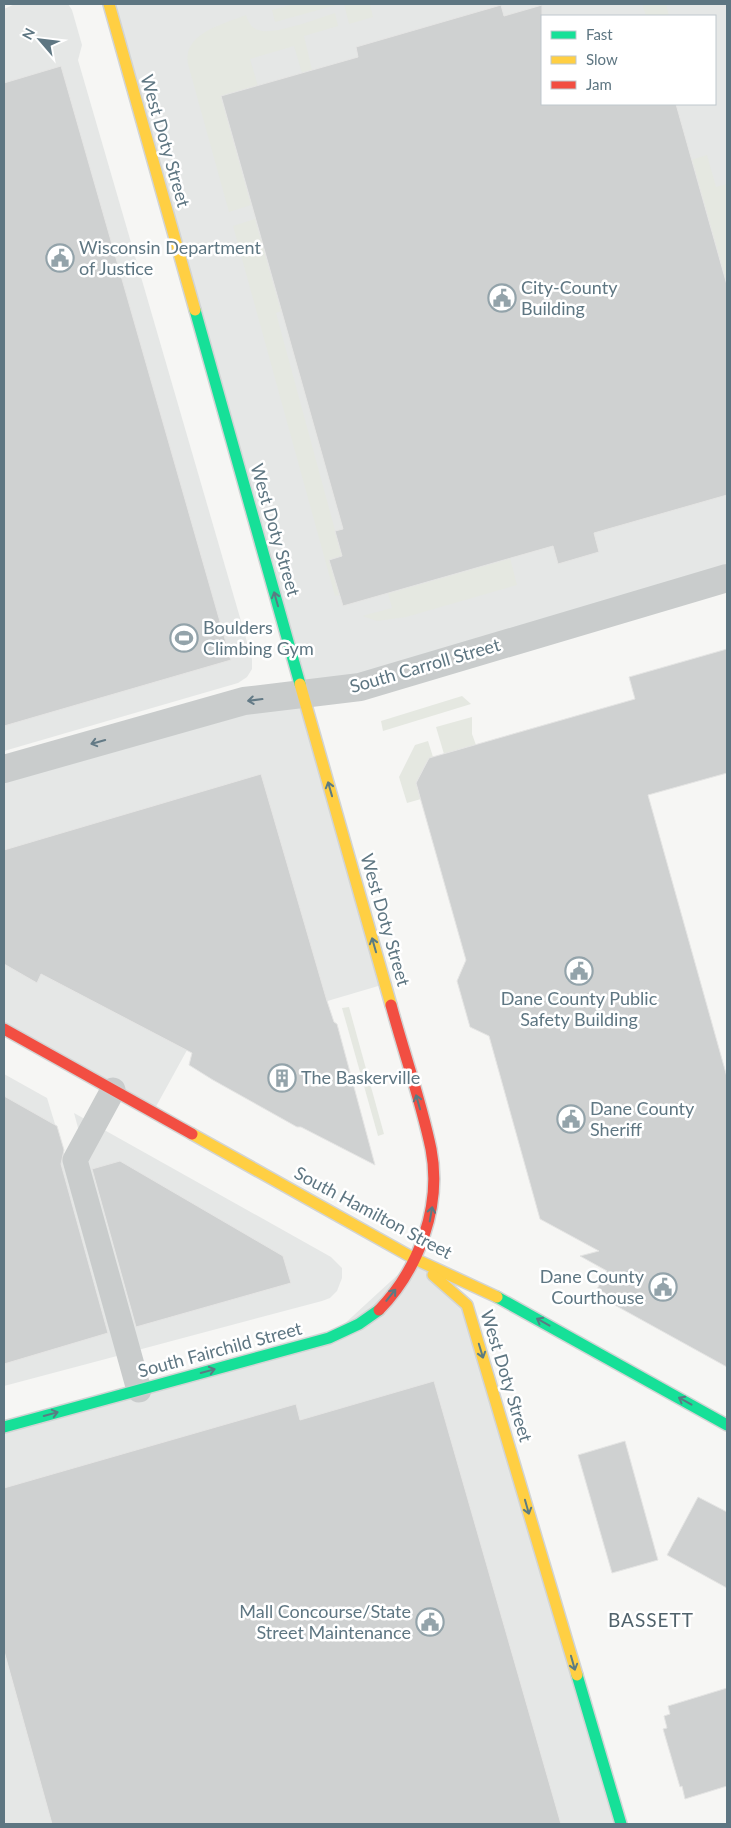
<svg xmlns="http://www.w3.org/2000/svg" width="731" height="1828" font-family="Lato,sans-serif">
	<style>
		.built { fill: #e5e7e6; fill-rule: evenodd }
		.green { fill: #e5e8e1 }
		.building { fill: #cfd1d1; stroke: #e5e5e4 }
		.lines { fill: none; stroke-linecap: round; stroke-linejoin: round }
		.fast-casing { stroke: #d2d4d4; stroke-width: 14 }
		.slow-casing { stroke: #d2d4d4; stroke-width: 14 }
		.jam-casing { stroke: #d2d4d4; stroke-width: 14 }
		.lane { stroke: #c9cccc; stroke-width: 25 }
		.street { stroke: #c9cccc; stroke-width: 28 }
		.fast { stroke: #16e098; stroke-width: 11 }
		.slow { stroke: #ffcf43; stroke-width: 11 }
		.jam { stroke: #f24e42; stroke-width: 11 }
		.oneway { stroke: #5a7b83 }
		.oneway2 { stroke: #637a86 }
		.labels { text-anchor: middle; stroke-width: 5; stroke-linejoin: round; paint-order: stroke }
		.street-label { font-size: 18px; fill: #5e7682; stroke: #fff }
		.poi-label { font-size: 18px; fill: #5e7682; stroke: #fff; text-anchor: start }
		.neighbourhood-label { font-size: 19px; letter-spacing: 1px; fill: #51636c; stroke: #fff }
	</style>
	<rect width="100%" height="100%" fill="#f6f6f4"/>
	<g class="built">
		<path d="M15,4H68L72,10L82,45L78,60L252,659V669L247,677L238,683L4,751V9Z"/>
		<path d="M109,4H727V579L304,694L385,984L192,1041L153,1112L4,1029V769L303,694ZM542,16H715V104H542Z"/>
		<path d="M4,1074L47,1098L85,1222L117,1356L4,1386Z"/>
		<path d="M74,1113L331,1257L342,1268V1278L337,1291L330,1298L322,1301L138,1350Z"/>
		<path d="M415,1259L467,1305L621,1824H4V1427L329,1338Z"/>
	</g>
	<g class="green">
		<path d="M294,4H340L275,22L272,10Z"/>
		<path d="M344,4H370L373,17L349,24Z"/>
		<path d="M642,4H666L669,16H646Z"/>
		<path d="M335,13L338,26L304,36L312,70L302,73L294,46L250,59L258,86L221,96L251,205L229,212L188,64C182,33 224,24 246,15C248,21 251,28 258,30C274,36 318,18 335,13Z"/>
		<path d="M707,155L716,187L727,184V285L691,160Z"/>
		<path d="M255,219L281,311L276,313L342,556L330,560L340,595L335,596L233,226Z"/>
		<path d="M510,558L517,585L406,617L377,621L362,616L392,608L388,593Z"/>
		<path d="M462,696L471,704L383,731L381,721Z"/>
		<path d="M472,717V734L476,745L444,754L436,727Z"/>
		<path d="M428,741L433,757L429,758L416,783L421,799L407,803L399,777L415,745Z"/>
		<path d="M349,1007L384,1134L378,1136L342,1008Z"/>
	</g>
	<g class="building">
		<path d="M501,5L504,16L542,5V104H676L727,285V495L594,533L599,552L558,564L553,546L343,606L329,560L342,556L335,531L343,529L221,96L358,57L356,47Z"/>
		<path d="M61,66L231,660L4,726V83Z"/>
		<path d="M727,649V773L648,795L727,1077V1367L602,1298L605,1293L597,1289L607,1271L580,1256L599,1251L540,1219L489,1036L470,1027L457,981L466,960L416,783L429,758L635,699L629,677Z"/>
		<path d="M261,774L327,1001L334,1022L337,1024L375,1165L301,1127H297L213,1080L189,1065L192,1053L41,974L37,983L4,964V850Z"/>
		<path d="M4,1096L57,1126L64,1150L61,1164L108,1333L4,1364Z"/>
		<path d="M120,1161L283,1256L291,1283L136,1327L92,1169Z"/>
		<path d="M434,1381L561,1824H52L4,1651V1488L296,1404L300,1420Z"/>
		<path d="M625,1441L658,1560L612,1573L578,1455Z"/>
		<path d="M698,1497L727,1512V1588L667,1555Z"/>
		<path d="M727,1688V1786L685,1799L682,1786L680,1787L663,1729L667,1728L664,1716L670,1714L668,1706Z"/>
	</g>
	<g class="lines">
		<g class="fast-casing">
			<g id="fast">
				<path d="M195,310L300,684"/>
				<path d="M497,1297L727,1425"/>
				<path d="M4,1427L329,1338L359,1324L379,1310"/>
				<path d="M577,1675L621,1824"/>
			</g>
		</g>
		<g class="slow-casing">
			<g id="slow">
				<path d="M109,4L195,310"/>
				<path d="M300,684L391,1005"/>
				<path d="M192,1134L415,1259L497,1297"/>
				<path d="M433,1275L467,1305L577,1675"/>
			</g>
		</g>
		<g class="jam-casing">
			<g id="jam">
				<path d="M4,1029L192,1134"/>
				<path d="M379,1310C419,1269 442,1206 431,1149C421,1101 404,1053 391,1005"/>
			</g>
		</g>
		<path class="lane" d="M113,1090L75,1160L139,1390"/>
		<path class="street" d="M4,769L244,701L360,687L727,578"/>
		<use href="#fast" class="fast"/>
		<use href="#slow" class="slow"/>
		<use href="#jam" class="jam"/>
	</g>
	<defs><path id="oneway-shaft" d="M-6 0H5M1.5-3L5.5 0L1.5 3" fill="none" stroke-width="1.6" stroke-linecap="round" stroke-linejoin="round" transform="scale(1.25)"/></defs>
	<g class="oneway">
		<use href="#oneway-shaft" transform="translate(276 599) rotate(-106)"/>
		<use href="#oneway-shaft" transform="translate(330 789) rotate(-106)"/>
		<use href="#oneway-shaft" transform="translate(374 945) rotate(-106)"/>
		<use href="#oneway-shaft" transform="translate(418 1102) rotate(-106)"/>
		<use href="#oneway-shaft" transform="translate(431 1214) rotate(-80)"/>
		<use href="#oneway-shaft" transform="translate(391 1295) rotate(-51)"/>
		<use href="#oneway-shaft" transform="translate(543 1322) rotate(-151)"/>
		<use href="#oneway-shaft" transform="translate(481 1351) rotate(73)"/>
		<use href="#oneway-shaft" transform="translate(208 1371) rotate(-15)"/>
		<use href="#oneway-shaft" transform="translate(685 1401) rotate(-151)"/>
		<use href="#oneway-shaft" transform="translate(51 1414) rotate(-15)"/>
		<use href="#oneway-shaft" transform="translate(527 1507) rotate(74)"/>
		<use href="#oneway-shaft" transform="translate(573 1663) rotate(74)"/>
	</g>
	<g class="oneway2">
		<use href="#oneway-shaft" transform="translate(255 700) rotate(173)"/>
		<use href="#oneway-shaft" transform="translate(98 742) rotate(164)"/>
	</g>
	<defs>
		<g id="civic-ring" transform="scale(1.4375)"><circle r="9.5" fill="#fff" stroke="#93a3aa" stroke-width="1.5"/><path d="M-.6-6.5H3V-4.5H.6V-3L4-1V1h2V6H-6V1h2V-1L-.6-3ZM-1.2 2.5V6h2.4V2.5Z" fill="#93a3aa"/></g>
		<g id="stadium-ring" transform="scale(1.4375)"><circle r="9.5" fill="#fff" stroke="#93a3aa" stroke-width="1.5"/><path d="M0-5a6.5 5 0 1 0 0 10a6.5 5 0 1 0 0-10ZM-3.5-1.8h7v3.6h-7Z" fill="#93a3aa"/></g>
		<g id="building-ring" transform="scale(1.4375)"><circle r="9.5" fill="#fff" stroke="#93a3aa" stroke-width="1.5"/><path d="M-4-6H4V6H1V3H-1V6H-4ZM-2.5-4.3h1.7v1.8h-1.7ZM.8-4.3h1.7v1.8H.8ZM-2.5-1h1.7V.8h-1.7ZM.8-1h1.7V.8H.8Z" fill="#93a3aa"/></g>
	</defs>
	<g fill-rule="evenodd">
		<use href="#civic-ring" x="60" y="258"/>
		<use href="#civic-ring" x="502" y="298"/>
		<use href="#stadium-ring" x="184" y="638"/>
		<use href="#civic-ring" x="579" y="971"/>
		<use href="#building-ring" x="282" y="1078"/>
		<use href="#civic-ring" x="571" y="1119"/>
		<use href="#civic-ring" x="663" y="1287"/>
		<use href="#civic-ring" x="430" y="1622"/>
	</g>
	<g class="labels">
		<g class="street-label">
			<text transform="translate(165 141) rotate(74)" y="6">West Doty Street</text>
			<text transform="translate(275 530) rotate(74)" y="6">West Doty Street</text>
			<text transform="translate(425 666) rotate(-16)" y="6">South Carroll Street</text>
			<text transform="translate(385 920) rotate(74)" y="6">West Doty Street</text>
			<text transform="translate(373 1213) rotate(28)" y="6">South Hamilton Street</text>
			<text transform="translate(220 1350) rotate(-15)" y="6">South Fairchild Street</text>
			<text transform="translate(506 1376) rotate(73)" y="6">West Doty Street</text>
		</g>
		<g class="poi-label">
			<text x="79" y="254">Wisconsin Department<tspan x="79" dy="21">of Justice</tspan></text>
			<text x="521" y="294">City-County<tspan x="521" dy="21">Building</tspan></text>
			<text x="203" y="634">Boulders<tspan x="203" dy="21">Climbing Gym</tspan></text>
			<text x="579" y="1005" text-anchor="middle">Dane County Public<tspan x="579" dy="21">Safety Building</tspan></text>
			<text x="301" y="1084">The Baskerville</text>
			<text x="590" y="1115">Dane County<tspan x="590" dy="21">Sheriff</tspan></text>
			<text x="644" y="1283" text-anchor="end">Dane County<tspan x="644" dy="21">Courthouse</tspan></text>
			<text x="411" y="1618" text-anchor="end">Mall Concourse/State<tspan x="411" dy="21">Street Maintenance</tspan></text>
		</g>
		<g class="neighbourhood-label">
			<text x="651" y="1627">BASSETT</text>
		</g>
	</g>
	<rect width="731" height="1828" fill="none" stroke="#5e7682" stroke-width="10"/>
	<rect x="541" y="15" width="175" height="90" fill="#ffffff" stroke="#bfc8cd"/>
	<rect x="551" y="31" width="25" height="8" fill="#16e098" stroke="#bfc8cd"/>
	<text x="586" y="40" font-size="15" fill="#5e7682">Fast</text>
	<rect x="551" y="56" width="25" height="8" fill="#ffcf43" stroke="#bfc8cd"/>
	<text x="586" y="65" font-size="15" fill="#5e7682">Slow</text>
	<rect x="551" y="81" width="25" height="8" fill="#f24e42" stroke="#bfc8cd"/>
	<text x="586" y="90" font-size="15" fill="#5e7682">Jam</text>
	<g transform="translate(40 40) rotate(298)" stroke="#ffffff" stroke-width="4" paint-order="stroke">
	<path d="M0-4L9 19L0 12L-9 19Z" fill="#5e7682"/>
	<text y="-8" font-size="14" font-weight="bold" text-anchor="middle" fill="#5e7682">N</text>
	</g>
</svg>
